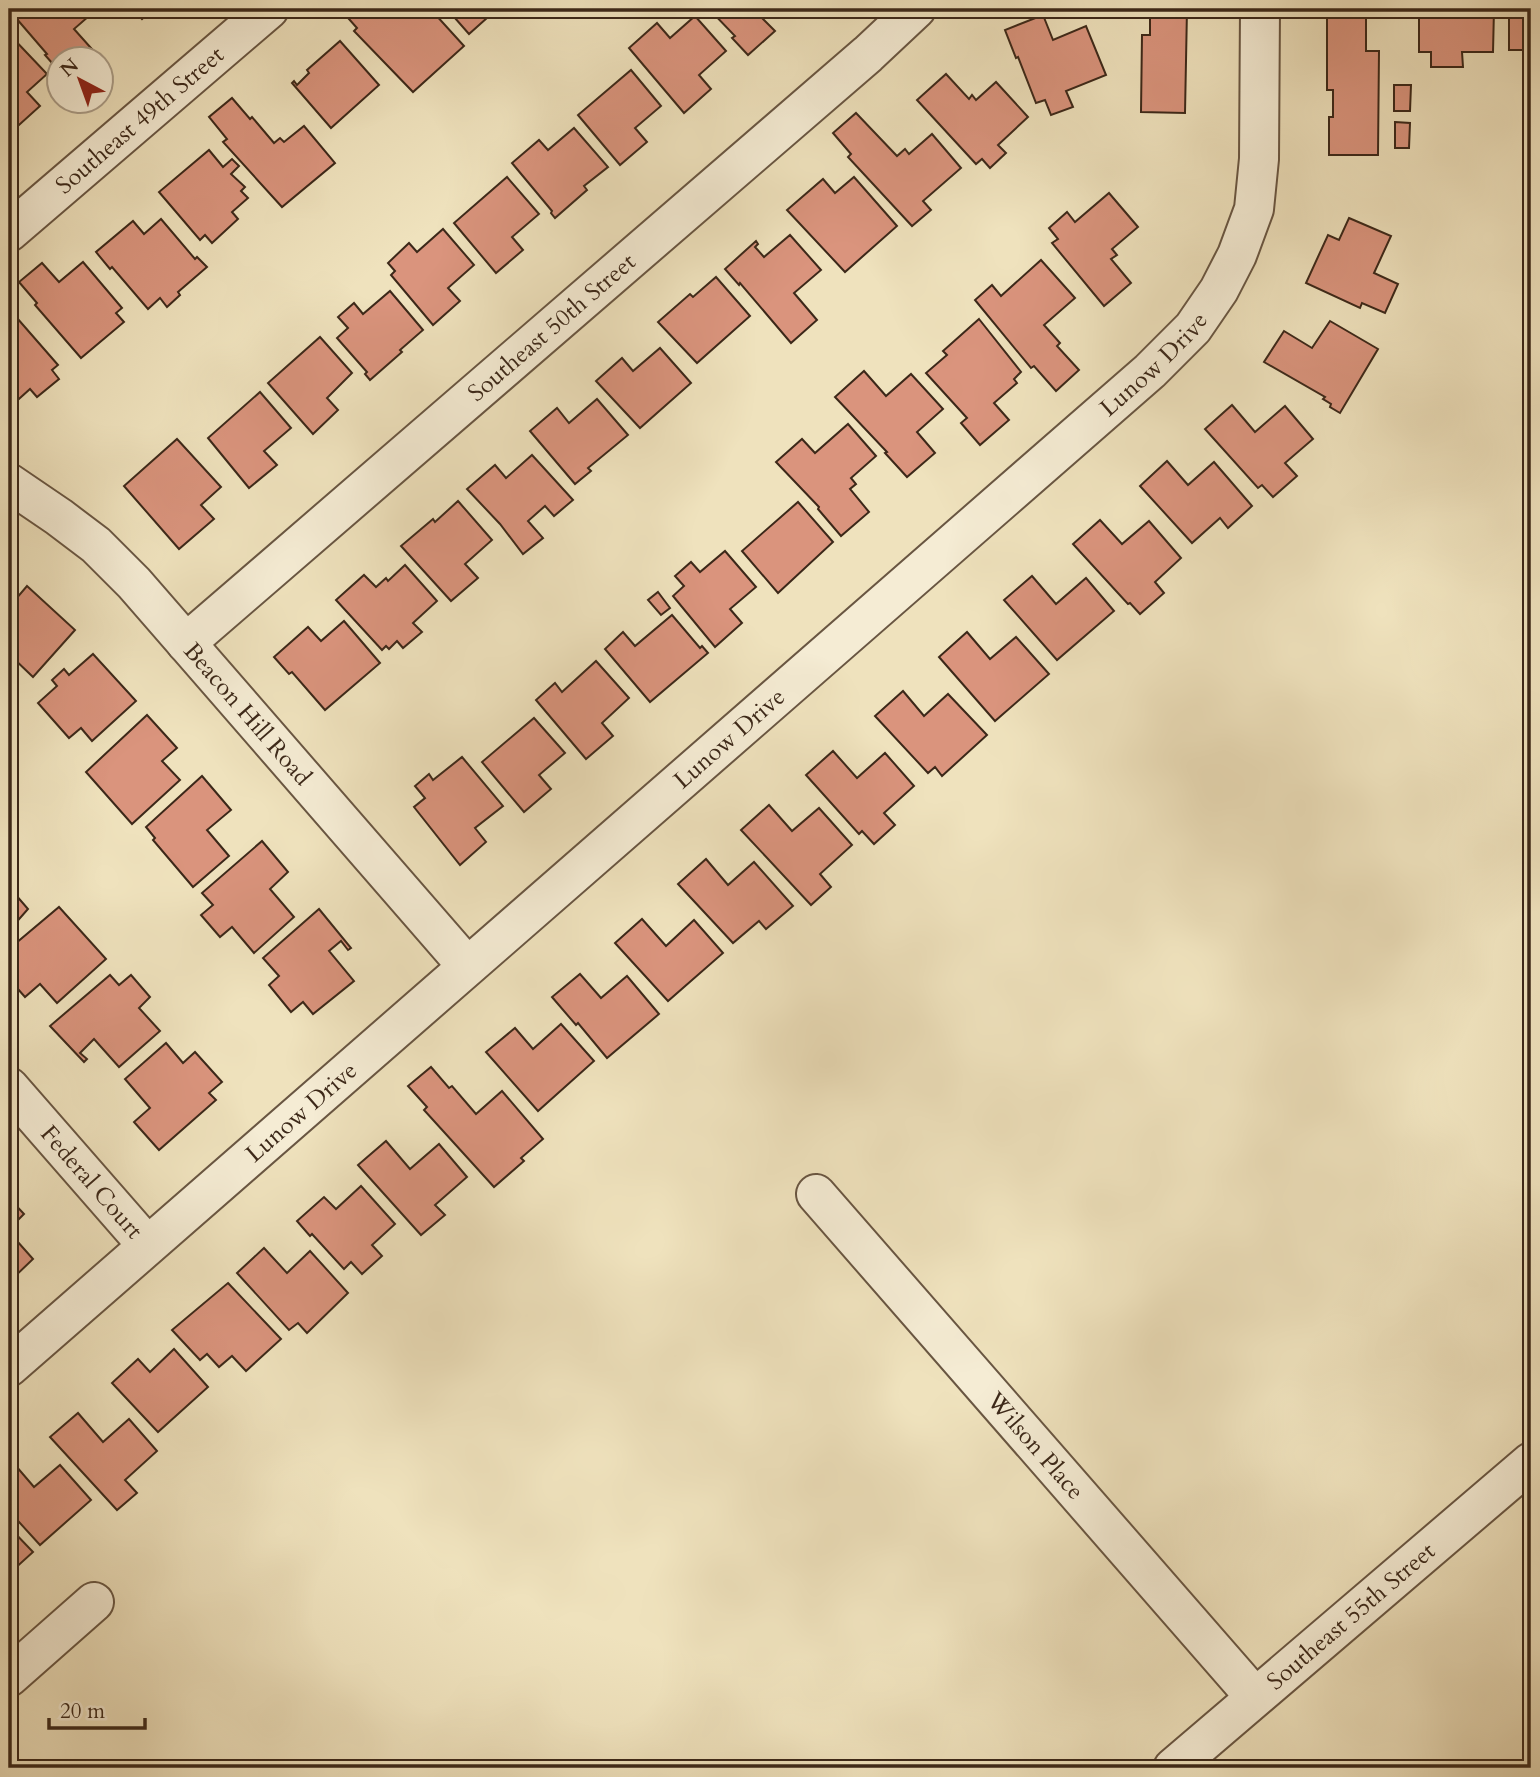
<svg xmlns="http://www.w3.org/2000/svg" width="1540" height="1777" font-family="Cardo,serif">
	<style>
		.building { fill: #da947d; stroke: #3c2819; stroke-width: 2 }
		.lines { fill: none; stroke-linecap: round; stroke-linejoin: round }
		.minor-casing { stroke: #695642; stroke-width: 42 }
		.minor { stroke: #f5ecd4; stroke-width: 38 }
		.labels { text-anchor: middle; stroke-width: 5; stroke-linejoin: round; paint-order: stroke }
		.street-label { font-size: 24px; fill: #3c2819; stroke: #f5ecd4 }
	</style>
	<rect width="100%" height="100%" fill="#efe2bd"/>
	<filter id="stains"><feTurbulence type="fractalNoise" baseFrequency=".00286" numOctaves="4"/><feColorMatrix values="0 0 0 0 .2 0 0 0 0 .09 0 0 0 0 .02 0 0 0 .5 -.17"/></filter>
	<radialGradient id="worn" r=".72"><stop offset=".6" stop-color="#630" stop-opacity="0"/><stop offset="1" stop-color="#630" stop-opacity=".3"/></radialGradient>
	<g class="building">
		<path d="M18,9H97L74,29L99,57L96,60H60V72L45,55L47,54L16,18L22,13Z"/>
		<path d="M133,9H153L142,19Z"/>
		<path d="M340,9H397L402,14L408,9H434L436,11L434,13L464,46L413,92L354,31L357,28Z"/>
		<path d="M447,9H497L469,34Z"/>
		<path d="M709,9H773L763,19L775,31L748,55L732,38L735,36Z"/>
		<path d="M1150,9H1187L1185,113L1141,112L1142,35H1150Z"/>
		<path d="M1419,9H1494L1493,52H1462L1463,67H1431V52H1419Z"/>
		<rect x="1509" y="9" width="22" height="41"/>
		<path d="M1043,15L1053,40L1086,26L1106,75L1066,91L1073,107L1051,115L1045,100L1036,103L1018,57L1016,58L1005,30Z"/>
		<path d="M695,16L726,51L699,75L711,89L684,113L629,48L657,23L670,38Z"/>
		<path d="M1327,17H1366V51H1379L1378,155H1329V117H1333V90H1327Z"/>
		<path d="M9,34L47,74L27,92L40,106L9,134Z"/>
		<path d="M340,41L379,85L331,128L292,83L294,81L297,85L309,73L307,70Z"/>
		<path d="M631,70L661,106L635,128L647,142L620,165L578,115Z"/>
		<path d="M946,74L969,99L972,95L976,100L996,82L1028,117L998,145L1006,153L990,168L982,159L976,164L917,100Z"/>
		<path d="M1394,85H1411L1410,111H1394Z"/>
		<path d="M232,98L250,119L252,117L274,143L280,138L284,142L304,126L335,163L282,207L223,142L227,139L209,117Z"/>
		<path d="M856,113L897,156L905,149L909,154L932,134L961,168L923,201L931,210L912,226L848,157L851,154L833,133Z"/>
		<path d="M1395,122L1410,123L1409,148H1395Z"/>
		<path d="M574,128L608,167L584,186L587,190L555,218L551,213L552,211L512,163L539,140L548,150Z"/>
		<path d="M209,150L223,167L232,159L239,166L231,174L245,187L241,191L248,198L232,212L238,219L212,243L205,235L200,240L159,192Z"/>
		<path d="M507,177L539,214L512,237L523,250L496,273L454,223Z"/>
		<path d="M854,177L897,226L845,272L787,210L823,179L835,193Z"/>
		<path d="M1109,193L1138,227L1112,249L1117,255L1111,259L1131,283L1104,306L1052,243L1058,239L1049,228L1067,212L1075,222Z"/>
		<path d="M1349,218L1391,236L1374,273L1398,284L1385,313L1362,303L1360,308L1306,283L1328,235L1339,240Z"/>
		<path d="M161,219L195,259L197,257L207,267L178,292L180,295L167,307L160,298L148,309L112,267L110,269L96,252L133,221L144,234Z"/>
		<path d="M443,229L474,265L448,288L460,301L433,325L391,275L395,271L388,263L409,243L417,252Z"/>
		<path d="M790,235L821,270L794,293L817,320L791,343L740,283L739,285L725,269L756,241L758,244L755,247L764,257Z"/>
		<path d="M1041,260L1075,298L1044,325L1060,343L1057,346L1079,370L1056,391L1034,366L1031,368L975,300L992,285L1001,296Z"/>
		<path d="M83,262L122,308L116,313L124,322L81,358L35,305L37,303L19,282L42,263L59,282Z"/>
		<path d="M716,277L750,316L697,363L658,322L690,294L693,297Z"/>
		<path d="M390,291L423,330L400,350L402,352L370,380L365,374L367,372L337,338L348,328L338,317L354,303L363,314Z"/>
		<path d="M17,318L58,365L52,370L59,379L37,397L30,389L10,407L9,326Z"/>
		<path d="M979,319L1021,372L1014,379L1017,383L994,403L1009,420L980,445L961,423L967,418L926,373L947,355L943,351Z"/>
		<path d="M1330,321L1378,349L1340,413L1330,407L1331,404L1323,399L1325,397L1264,362L1284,331L1312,348Z"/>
		<path d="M320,337L352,373L327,398L338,410L313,434L268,383Z"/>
		<path d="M660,348L691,383L640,428L596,381L622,358L633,371Z"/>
		<path d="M864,371L886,396L911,374L943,409L917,432L935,453L907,477L885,453L887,452L835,397Z"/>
		<path d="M260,392L291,428L264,451L277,465L249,488L208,438Z"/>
		<path d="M597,399L628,435L588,468L591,471L575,484L530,431L557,408L569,423Z"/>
		<path d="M1232,405L1255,432L1285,406L1313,439L1285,463L1297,476L1273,497L1262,485L1258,488L1205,429Z"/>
		<path d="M848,424L876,456L851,478L856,484L850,489L869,512L841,536L818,509L819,507L776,462L802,439L815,453Z"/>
		<path d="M177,439L221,487L201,505L214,519L179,549L124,486Z"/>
		<path d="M532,455L573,500L554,516L545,506L528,521L543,538L523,554L500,524L467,489L495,465L506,478Z"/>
		<path d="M1167,461L1188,485L1214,462L1252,506L1228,528L1220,518L1192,543L1140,486Z"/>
		<path d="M458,501L492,540L465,564L478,578L451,601L401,546L433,519L435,522Z"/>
		<path d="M798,502L833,542L778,593L742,551Z"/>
		<path d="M1100,520L1122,544L1149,521L1181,558L1155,582L1164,593L1140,614L1130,603L1128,604L1073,544Z"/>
		<path d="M725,551L756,587L730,609L742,623L715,647L673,596L684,586L675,576L691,562L700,572Z"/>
		<path d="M405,565L437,601L413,623L422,632L403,648L397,641L389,649L386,646L382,650L336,600L364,575L376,587L386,578L388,581Z"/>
		<path d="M1032,576L1056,604L1086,578L1114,611L1057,660L1004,600Z"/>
		<path d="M27,586L75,630L33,677L9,654V607Z"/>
		<path d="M658,592L670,608L661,615L648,600Z"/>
		<path d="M672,615L700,648L702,646L708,653L650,702L605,649L623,632L635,646Z"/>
		<path d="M344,621L380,663L325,710L292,672L289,674L274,657L308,627L321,641Z"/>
		<path d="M967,632L990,659L1016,637L1049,674L995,721L939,657Z"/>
		<path d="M93,654L136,701L92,741L81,728L69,738L38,703L57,686L52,680L64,669L69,675Z"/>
		<path d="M596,661L629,698L602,723L613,736L586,759L536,700L555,683L562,692Z"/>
		<path d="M903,691L924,716L948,694L987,735L942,776L935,767L928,773L875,716Z"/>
		<path d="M147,715L177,748L162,761L180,780L132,824L86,772Z"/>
		<path d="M534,718L565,753L539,775L551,789L524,812L482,762Z"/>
		<path d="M833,751L857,778L885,753L914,786L884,813L895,825L874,844L862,831L859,834L806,775Z"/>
		<path d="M462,757L503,806L475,828L486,842L460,865L414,807L425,798L415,786L429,774L433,780Z"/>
		<path d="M202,776L231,810L207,830L229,856L193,887L153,840L155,838L146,827Z"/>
		<path d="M769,805L792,831L819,808L852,845L820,874L831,887L811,905L741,830Z"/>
		<path d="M262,841L288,872L270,889L294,917L254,953L232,927L220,937L201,915L213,905L202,893Z"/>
		<path d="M706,859L728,885L754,862L793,906L766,929L759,921L733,943L678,884Z"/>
		<path d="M9,887L28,909L13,926L11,923L9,925Z"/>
		<path d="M59,907L106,959L57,1003L40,984L25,997L9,979V949Z"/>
		<path d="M319,909L351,948L348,950L341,941L329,951L354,981L313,1014L303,1002L291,1012L269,985L279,976L263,958Z"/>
		<path d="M642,919L666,946L694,920L723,953L668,1001L615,943Z"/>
		<path d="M580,974L601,998L627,976L659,1014L607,1058L578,1023L576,1025L552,997Z"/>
		<path d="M110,975L119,985L131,975L150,997L139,1008L160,1031L119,1067L94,1039L80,1053L87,1059L84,1062L50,1026Z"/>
		<path d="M561,1024L594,1061L538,1111L486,1052L515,1028L533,1049Z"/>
		<path d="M166,1043L183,1063L195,1052L222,1082L209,1093L216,1100L159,1150L134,1122L150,1108L125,1079Z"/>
		<path d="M431,1067L449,1088L452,1086L476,1114L502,1091L543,1139L521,1158L524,1161L494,1187L424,1110L427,1107L408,1086Z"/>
		<path d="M386,1141L410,1169L439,1144L467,1177L435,1205L445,1215L421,1235L358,1165Z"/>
		<path d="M361,1186L395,1224L372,1245L382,1256L362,1274L351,1262L344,1269L312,1234L310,1236L297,1221L324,1197L336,1209Z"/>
		<path d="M9,1198L24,1214L9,1229Z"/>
		<path d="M9,1232L33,1259L9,1282Z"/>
		<path d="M264,1248L287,1273L310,1251L348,1293L307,1333L298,1323L289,1330L237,1273Z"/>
		<path d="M228,1283L281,1339L246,1371L232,1356L219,1367L207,1354L200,1360L172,1330Z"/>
		<path d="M174,1349L208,1387L158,1432L112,1383L138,1359L150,1372Z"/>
		<path d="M78,1413L103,1442L129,1419L157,1451L125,1480L137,1493L117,1510L50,1437Z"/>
		<path d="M60,1465L91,1500L40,1545L9,1511V1473L16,1466L34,1487Z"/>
		<path d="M9,1527L33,1552L12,1571L16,1576L9,1582Z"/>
	</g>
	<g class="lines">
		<g class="minor-casing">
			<g id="minor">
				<path id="s1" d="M9,232L269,9"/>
				<path id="s2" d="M9,483L59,517L96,545L134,583L467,966"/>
				<path id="s3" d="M186,643L868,54L916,9"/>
				<path id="s4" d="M9,1087L147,1245"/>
				<path id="s5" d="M816,1194L1255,1697"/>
				<path id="s6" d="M9,1367L1150,371L1193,328L1219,290L1237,255L1254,209L1259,159L1260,9"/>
				<path d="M9,1677L94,1602"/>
				<path id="s7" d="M1173,1768L1531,1462"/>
			</g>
		</g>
		<use href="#minor" class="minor"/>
	</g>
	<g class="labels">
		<g class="street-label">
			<text dy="8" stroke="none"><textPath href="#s1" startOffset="172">Southeast 49th Street</textPath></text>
			<text dy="8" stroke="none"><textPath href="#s3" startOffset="483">Southeast 50th Street</textPath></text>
			<text dy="8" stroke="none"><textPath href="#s6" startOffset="1522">Lunow Drive</textPath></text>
			<text dy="8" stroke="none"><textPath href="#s2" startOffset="334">Beacon Hill Road</textPath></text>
			<text dy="8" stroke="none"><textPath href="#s6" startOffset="956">Lunow Drive</textPath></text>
			<text dy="8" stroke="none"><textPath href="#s6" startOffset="388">Lunow Drive</textPath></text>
			<text dy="8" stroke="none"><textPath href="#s4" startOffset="126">Federal Court</textPath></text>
			<text dy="8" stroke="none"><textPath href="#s5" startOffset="334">Wilson Place</textPath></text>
			<text dy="8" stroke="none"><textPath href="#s7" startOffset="234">Southeast 55th Street</textPath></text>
		</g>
	</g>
	<rect width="1540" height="1777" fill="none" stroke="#efe2bd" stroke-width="35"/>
	<rect x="10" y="10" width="1519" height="1756" fill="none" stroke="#3c2819" stroke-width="3.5"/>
	<rect x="18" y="18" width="1505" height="1742" fill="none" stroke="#3c2819" stroke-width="2"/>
	<g transform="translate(80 80) rotate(319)"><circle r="33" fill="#f5ecd4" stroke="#ab9e89" stroke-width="2"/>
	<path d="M0-5L12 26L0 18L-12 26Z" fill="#8f2418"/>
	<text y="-10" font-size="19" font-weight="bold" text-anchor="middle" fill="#3c2819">N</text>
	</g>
	<path d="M49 1718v10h96v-10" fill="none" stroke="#3c2819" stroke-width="3.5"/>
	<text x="60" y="1718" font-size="21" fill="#3c2819" stroke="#f5ecd4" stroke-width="5" paint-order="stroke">20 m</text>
	<rect width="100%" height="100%" filter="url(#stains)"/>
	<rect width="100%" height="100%" fill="url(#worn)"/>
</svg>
